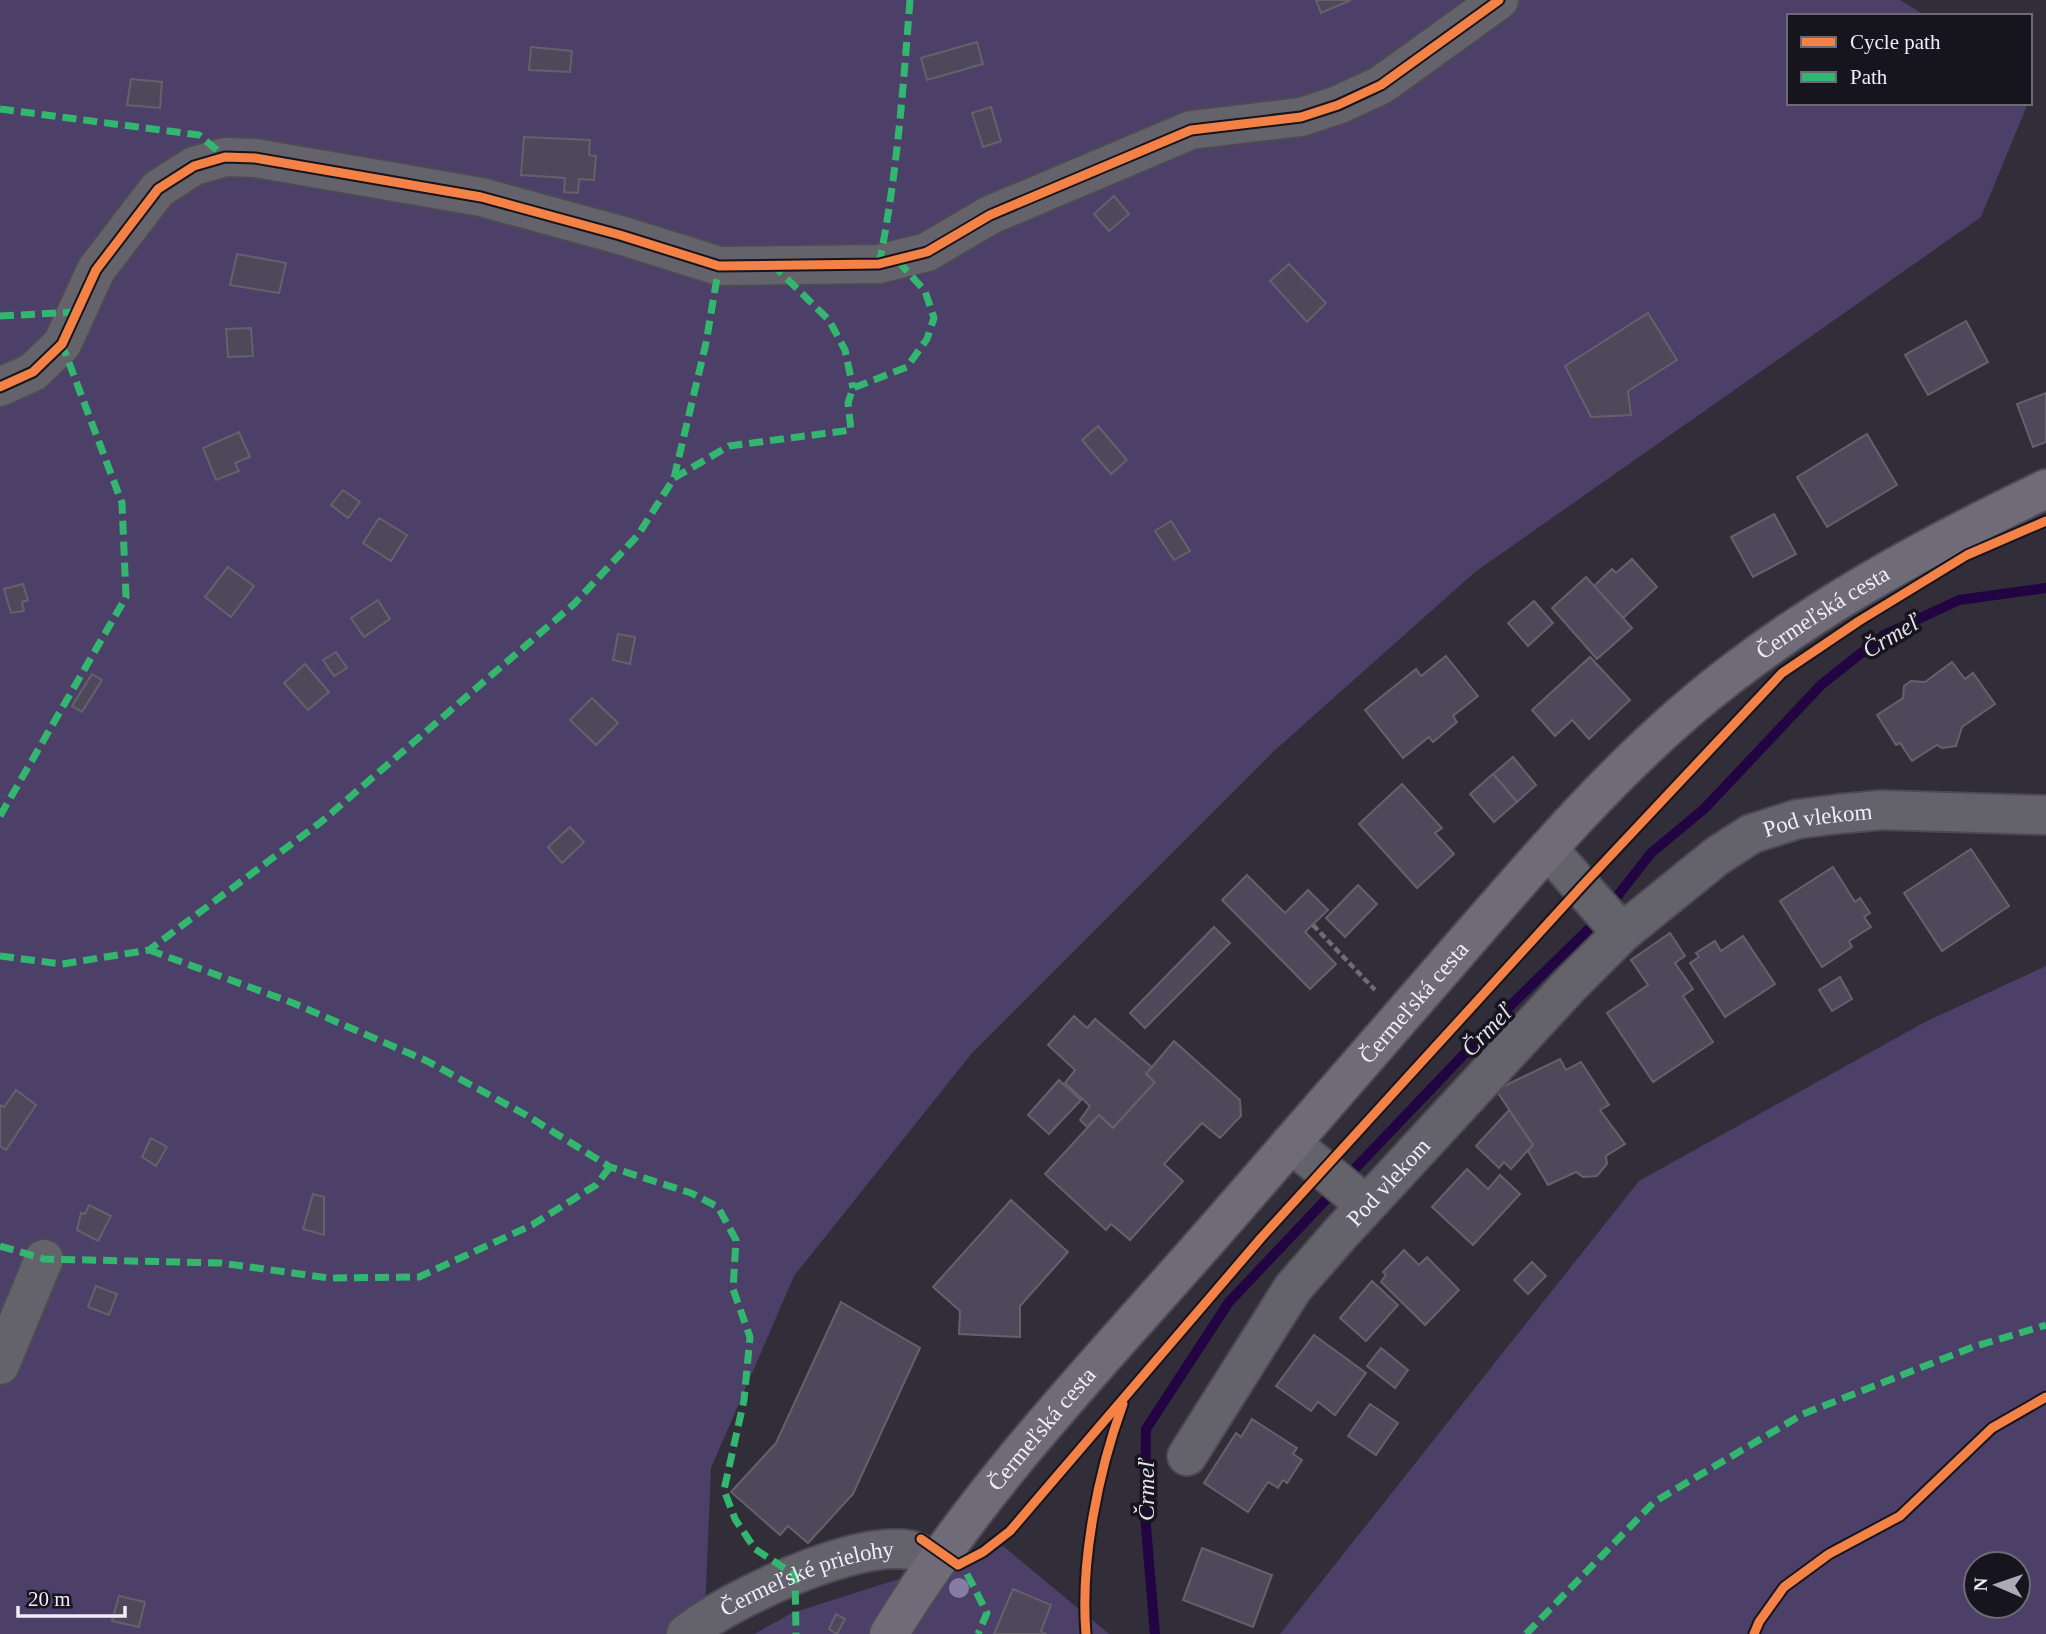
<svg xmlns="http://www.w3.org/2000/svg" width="2046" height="1634" font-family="'Times New Roman',serif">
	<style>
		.green { fill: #4c4068; fill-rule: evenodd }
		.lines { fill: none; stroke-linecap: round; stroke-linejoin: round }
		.stream { stroke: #220443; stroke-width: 10 }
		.building { fill: #4e495a; stroke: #64616b; stroke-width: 2 }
		.minor-casing { stroke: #4d4a54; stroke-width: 42 }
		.major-casing { stroke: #4d4a54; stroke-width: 42 }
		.path { stroke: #6e6c74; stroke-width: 4.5; stroke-dasharray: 7 3.5; stroke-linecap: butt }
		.minor { stroke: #64626a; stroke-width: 38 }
		.major { stroke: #6f6b79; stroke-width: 38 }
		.quiet { stroke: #33b770; stroke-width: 7; stroke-dasharray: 14 7; stroke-linecap: butt }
		.cycleway-casing { stroke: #16141d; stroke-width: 13 }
		.cycleway { stroke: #f48246; stroke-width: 9 }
		.tree { fill: #877ca3 }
		.labels { text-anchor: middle; stroke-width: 7; stroke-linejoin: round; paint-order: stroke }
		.street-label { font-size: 23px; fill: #f0ecfa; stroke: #16141d }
		.water-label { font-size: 24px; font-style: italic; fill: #e4dff4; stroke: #16141d }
	</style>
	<rect width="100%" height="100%" fill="#312e39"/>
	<g class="green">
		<path d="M0,0H1900L1926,16H1789V103H2028L1981,217L1475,572L1274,751L972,1053L794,1276L711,1468L704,1634H0Z"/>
		<path d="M2046,966V1634H1280L1639,1181L1925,1022ZM1976,1564H2018V1606H1976Z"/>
		<path d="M1003,1546L1109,1634H754L792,1613Z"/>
	</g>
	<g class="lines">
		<g class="stream">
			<path d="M1346,1178L1512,1004L1601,917L1651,853L1704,809L1821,685L1884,635L1959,600L2046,588"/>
			<path d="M1155,1634L1145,1515L1146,1429L1229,1302L1335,1190"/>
		</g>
	</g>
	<g class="building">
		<path d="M1316,0H1351L1321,13Z"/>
		<path d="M977,42L983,64L927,80L921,58Z"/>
		<path d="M531,47L572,51L570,72L529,70Z"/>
		<path d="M131,79L162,82L160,108L127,105Z"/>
		<path d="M991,107L1001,141L983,147L972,113Z"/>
		<path d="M524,137L590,140L589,155L596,156L594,180L579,179L578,193L564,192L565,178L521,175Z"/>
		<path d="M1114,196L1129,214L1109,231L1094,214Z"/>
		<path d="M237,254L286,263L279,293L230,285Z"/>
		<path d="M1289,264L1326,303L1307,322L1270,281Z"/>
		<path d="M1648,313L1677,360L1628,391L1631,415L1591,417L1565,366Z"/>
		<path d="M1966,321L1988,362L1928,395L1905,355Z"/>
		<path d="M251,328L253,356L228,357L226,329Z"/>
		<path d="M2046,393V442L2033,447L2017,404Z"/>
		<path d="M1098,426L1127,460L1111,474L1082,440Z"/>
		<path d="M239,432L250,457L235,463L239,471L216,480L203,448Z"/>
		<path d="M1867,434L1897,485L1827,527L1797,477Z"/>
		<path d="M343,490L360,502L348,518L331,505Z"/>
		<path d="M1774,514L1796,554L1753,577L1731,537Z"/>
		<path d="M379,518L407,535L391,561L363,543Z"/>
		<path d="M1171,521L1190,551L1174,560L1155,531Z"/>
		<path d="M1632,559L1657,587L1623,618L1594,586L1612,569L1616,573Z"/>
		<path d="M228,567L254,586L231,617L205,597Z"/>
		<path d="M1586,577L1632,628L1597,659L1552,608Z"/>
		<path d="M23,584L28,600L22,602L24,611L11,613L4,589Z"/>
		<path d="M378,600L390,619L364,637L351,618Z"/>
		<path d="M1534,601L1553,623L1528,646L1508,623Z"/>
		<path d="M618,634L635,637L630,664L613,660Z"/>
		<path d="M336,652L347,668L334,676L323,660Z"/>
		<path d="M1446,656L1478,696L1453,716L1457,722L1433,742L1429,737L1403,758L1365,710L1416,669L1421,676Z"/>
		<path d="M1590,657L1630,700L1589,739L1572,720L1555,736L1532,710Z"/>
		<path d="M1952,662L1965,679L1973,673L1995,704L1962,727L1956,746L1942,748L1937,745L1912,761L1900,743L1896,745L1877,715L1903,698L1904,686L1911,681L1925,682Z"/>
		<path d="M305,664L329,692L308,710L284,683Z"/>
		<path d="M92,674L102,680L82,712L72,706Z"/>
		<path d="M592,698L618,723L596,745L570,720Z"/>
		<path d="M1513,757L1536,785L1517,802L1493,774Z"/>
		<path d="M1493,774L1517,802L1494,822L1470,794Z"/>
		<path d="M1402,784L1442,828L1435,833L1454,854L1417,888L1359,824Z"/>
		<path d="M570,827L584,842L562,863L548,847Z"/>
		<path d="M1971,849L2009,906L1942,951L1904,893Z"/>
		<path d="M1833,867L1855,902L1860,898L1870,913L1864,917L1871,927L1849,941L1852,947L1822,967L1780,901Z"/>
		<path d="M1247,875L1285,913L1308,890L1328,910L1305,932L1336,964L1310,989L1222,900Z"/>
		<path d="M1358,885L1377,904L1345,937L1326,918Z"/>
		<path d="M1214,927L1230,943L1145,1028L1130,1013Z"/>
		<path d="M1670,933L1685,956L1675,963L1693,989L1683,996L1713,1042L1653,1082L1607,1013L1648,985L1631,960Z"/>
		<path d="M1743,936L1775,984L1725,1017L1690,963L1699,957L1696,953L1715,941L1721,951Z"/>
		<path d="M1840,977L1852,999L1832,1011L1819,990Z"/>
		<path d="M1074,1016L1087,1028L1095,1019L1153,1068L1146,1074L1155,1082L1113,1128L1099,1115L1087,1127L1080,1120L1090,1106L1065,1083L1075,1070L1048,1045Z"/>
		<path d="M1174,1041L1240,1100L1241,1116L1220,1138L1202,1123L1164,1164L1183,1181L1130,1240L1111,1224L1106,1230L1045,1174L1099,1115L1113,1128L1155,1082L1146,1074Z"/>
		<path d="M1560,1059L1566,1070L1581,1062L1609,1105L1600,1110L1625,1144L1606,1156L1607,1164L1597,1176L1583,1177L1576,1172L1548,1185L1528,1151L1533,1145L1496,1090Z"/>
		<path d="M1059,1080L1081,1100L1049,1134L1028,1115Z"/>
		<path d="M16,1090L36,1105L6,1150L0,1146V1105L4,1107Z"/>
		<path d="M1509,1110L1533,1145L1511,1169L1504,1162L1499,1168L1476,1146Z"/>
		<path d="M151,1138L167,1147L156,1166L142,1157Z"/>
		<path d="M1467,1169L1488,1189L1500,1175L1520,1194L1473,1245L1432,1207Z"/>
		<path d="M313,1194L324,1197V1235L303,1229Z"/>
		<path d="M1011,1200L1068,1252L1020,1306V1337L959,1334L960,1311L933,1287Z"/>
		<path d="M89,1205L111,1216L98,1241L77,1230L81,1213L85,1214Z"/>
		<path d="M1404,1250L1419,1265L1427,1257L1459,1290L1425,1325L1381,1282L1386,1275L1383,1272Z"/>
		<path d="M1532,1262L1546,1276L1528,1294L1514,1280Z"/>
		<path d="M1372,1281L1398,1305L1366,1341L1340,1318Z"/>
		<path d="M96,1286L117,1294L109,1315L88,1307Z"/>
		<path d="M841,1302L920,1348L853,1494L808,1543L788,1526L780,1535L731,1492L776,1443Z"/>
		<path d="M1314,1335L1366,1373L1335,1415L1318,1402L1311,1411L1276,1386Z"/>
		<path d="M1381,1348L1408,1370L1395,1388L1367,1366Z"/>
		<path d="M1370,1404L1398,1423L1376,1455L1348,1436Z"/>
		<path d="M1252,1419L1297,1448L1293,1454L1302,1460L1287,1483L1283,1480L1278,1488L1268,1482L1248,1512L1204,1483L1236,1433L1241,1437Z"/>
		<path d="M1202,1548L1272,1575L1253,1627L1183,1600Z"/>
		<path d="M1013,1589L1051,1605L1041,1631L1046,1634H994Z"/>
		<path d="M119,1596L145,1602L139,1627L112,1621Z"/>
		<path d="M836,1614L845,1619L837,1634L829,1629Z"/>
	</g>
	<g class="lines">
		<g class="minor-casing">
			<g id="minor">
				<path d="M0,387L33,372L62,344L96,270L158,189L194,166L225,157L255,158L481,197L620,235L719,266L879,264L927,252L990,215L1191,130L1301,117L1338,105L1381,85L1499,0"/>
				<path d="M1548,849L1622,933"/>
				<path d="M1291,1143L1366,1205"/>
				<path d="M0,1365L44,1259"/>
				<path id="s1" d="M1187,1456L1293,1288L1341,1233L1570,985L1622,933L1717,856L1751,834L1798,819L1838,814L1881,810L2046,815"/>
				<path id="s2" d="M686,1634C729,1599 855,1540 910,1550C918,1551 927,1559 933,1564"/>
			</g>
		</g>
		<g class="major-casing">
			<g id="major">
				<path id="s3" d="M889,1634C982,1481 1110,1352 1227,1217C1306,1126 1386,1034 1465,943C1537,860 1610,775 1694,704C1801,614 1921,549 2046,489"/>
			</g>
		</g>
		<path class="path" d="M1313,925L1375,990"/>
		<use href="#minor" class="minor"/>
		<use href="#major" class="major"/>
		<g class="quiet">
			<path d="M0,109L199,135L225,157"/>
			<path d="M772,264L829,320L845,350L853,388"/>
			<path d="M879,264C897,177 903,89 910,0"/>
			<path d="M0,316L75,312"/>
			<path d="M674,478L729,446L851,430L848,403L853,388L907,367L927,339L934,318L925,291L897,260"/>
			<path d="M0,816L126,597L122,503L62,344"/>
			<path d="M149,950L293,1003L427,1061L526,1115L610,1167L691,1193L718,1207L736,1240L733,1289L750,1337L744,1400L724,1490L735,1519L755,1549L795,1575L796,1634"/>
			<path d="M0,956L62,964L149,950L321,822L574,604L638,535L674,478L706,343L719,266"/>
			<path d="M0,1246L44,1259L221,1263L329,1278L419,1277L532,1225L596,1185L610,1167"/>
			<path d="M967,1574L987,1613L978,1634"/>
			<path d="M1526,1634L1654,1502L1803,1414L1973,1347L2046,1325"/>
		</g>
		<g class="cycleway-casing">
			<g id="cycleway">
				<path d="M0,387L33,372L62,344L96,270L158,189L194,166L225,157L255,158L481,197L620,235L719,266L879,264L927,252L990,215L1191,130L1301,117L1338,105L1381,85L1499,0"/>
				<path d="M921,1539L958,1565L983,1552L1010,1531L1261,1238L1582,886L1782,673L1859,621L1967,555L2046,521"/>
				<path d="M1086,1634C1080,1562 1098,1472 1123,1404"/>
				<path d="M1754,1634L1759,1622L1784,1587L1829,1554L1900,1516L1992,1428L2046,1397"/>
			</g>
		</g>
		<use href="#cycleway" class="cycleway"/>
	</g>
	<circle class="tree" cx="959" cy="1588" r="10"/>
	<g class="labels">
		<g class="street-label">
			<text dy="8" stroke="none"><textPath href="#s3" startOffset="1390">Čermeľská cesta</textPath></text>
			<text dy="8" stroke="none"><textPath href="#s1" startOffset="914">Pod vlekom</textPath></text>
			<text dy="8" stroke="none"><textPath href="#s3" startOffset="822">Čermeľská cesta</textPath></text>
			<text dy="8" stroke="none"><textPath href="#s1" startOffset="341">Pod vlekom</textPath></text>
			<text dy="8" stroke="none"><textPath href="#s3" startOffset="256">Čermeľská cesta</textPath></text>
			<text dy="8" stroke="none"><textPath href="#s2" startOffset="135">Čermeľské prielohy</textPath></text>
		</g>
		<g class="water-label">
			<text transform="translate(1891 636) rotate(-31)" y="8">Črmeľ</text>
			<text transform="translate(1487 1030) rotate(-46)" y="8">Črmeľ</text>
			<text transform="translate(1146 1490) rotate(-90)" y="8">Črmeľ</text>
		</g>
	</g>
	<rect x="1787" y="14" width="245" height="91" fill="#16141d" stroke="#6d6a75" stroke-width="2"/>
	<rect x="1801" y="37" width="35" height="10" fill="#f48246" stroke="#6d6a75" stroke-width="2"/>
	<text x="1850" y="49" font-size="21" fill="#f0ecfa">Cycle path</text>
	<rect x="1801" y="72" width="35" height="10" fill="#33b770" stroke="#6d6a75" stroke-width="2"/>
	<text x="1850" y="84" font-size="21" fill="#f0ecfa">Path</text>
	<g transform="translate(1997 1585) rotate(272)"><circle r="33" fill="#16141d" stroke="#6d6a75" stroke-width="2"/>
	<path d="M0-5L12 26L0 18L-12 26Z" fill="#adaab6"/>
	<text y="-10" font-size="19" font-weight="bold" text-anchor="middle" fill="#f0ecfa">N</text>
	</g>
	<path d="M18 1606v10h107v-10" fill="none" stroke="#f0ecfa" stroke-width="3.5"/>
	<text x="28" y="1606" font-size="21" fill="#f0ecfa" stroke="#16141d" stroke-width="5" paint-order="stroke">20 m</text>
</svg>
